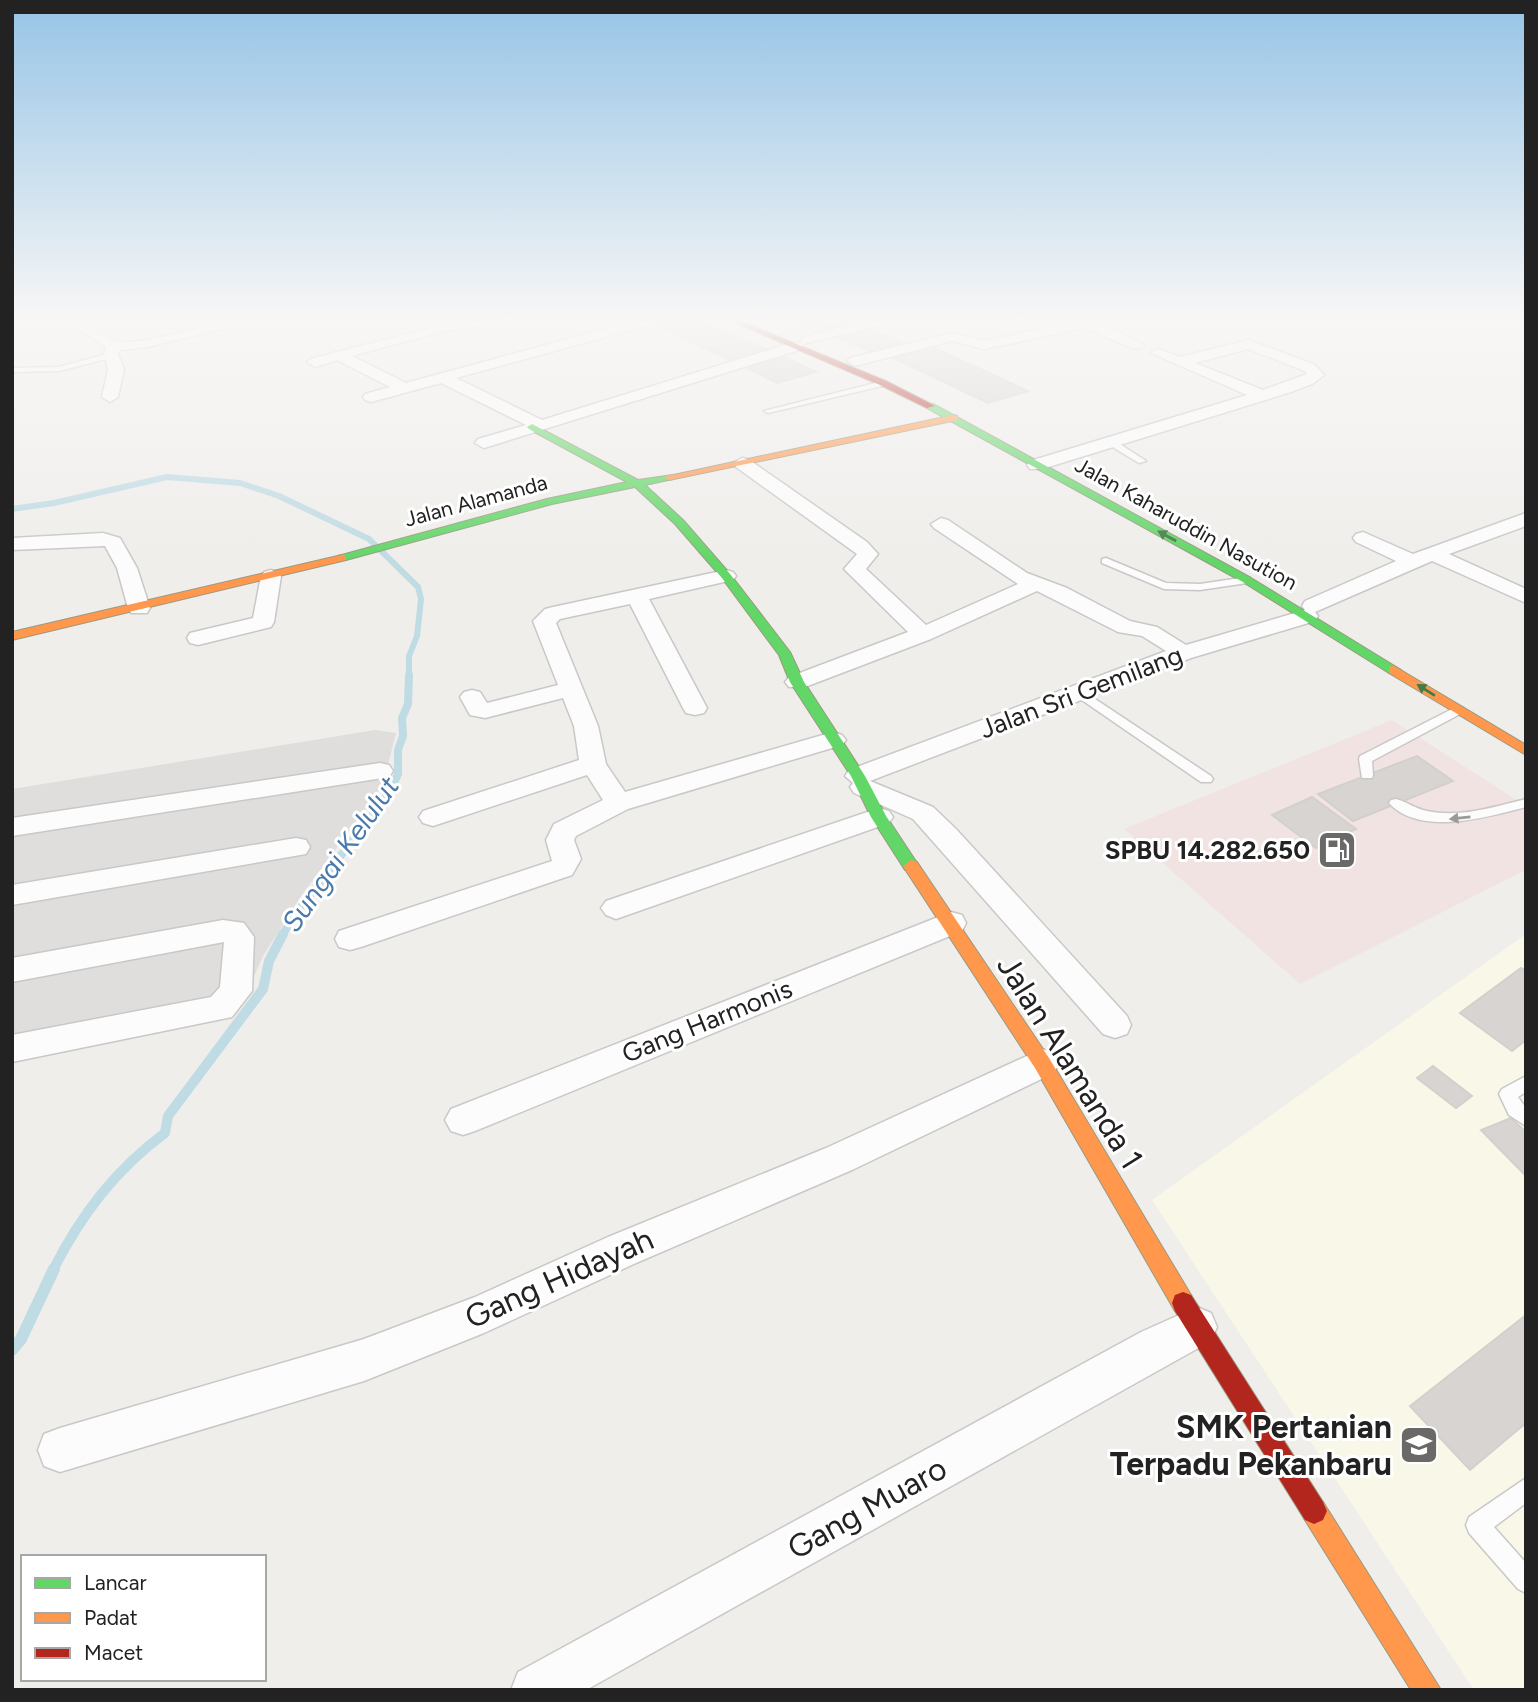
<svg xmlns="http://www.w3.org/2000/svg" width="1538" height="1702" font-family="Figtree,sans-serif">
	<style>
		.residential { fill: #dfdedc }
		.commercial { fill: #f1e3e1 }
		.education { fill: #f8f7e8 }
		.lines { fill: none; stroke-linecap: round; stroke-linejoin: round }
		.stream-far4 { stroke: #bfdbe3; stroke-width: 4.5 }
		.stream-far3 { stroke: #bfdbe3; stroke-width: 6 }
		.stream-far2 { stroke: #bfdbe3; stroke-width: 8 }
		.stream-far1 { stroke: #bfdbe3; stroke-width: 10 }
		.stream { stroke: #bfdbe3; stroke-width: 12 }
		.building { fill: #d7d4d2; stroke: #d3d0cc; stroke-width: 2 }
		.lane-casing { stroke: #c9c8c7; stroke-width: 3 }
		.street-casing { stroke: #c9c8c7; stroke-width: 3 }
		.fast-casing { stroke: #999a82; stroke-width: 2 }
		.slow-casing { stroke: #999a82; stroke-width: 2 }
		.jam-casing { stroke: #999a82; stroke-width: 2 }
		.lane { fill: #fdfcfc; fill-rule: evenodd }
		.street { fill: #fdfcfc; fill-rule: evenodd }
		.fast { fill: #63d668; fill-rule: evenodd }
		.slow { fill: #ff974d; fill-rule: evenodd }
		.jam { fill: #b3261e; fill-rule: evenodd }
		.oneway { fill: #427c45 }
		.oneway2 { fill: #9a9a9a }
		.labels { text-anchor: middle; stroke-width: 6; stroke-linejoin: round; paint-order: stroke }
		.far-street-label { font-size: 21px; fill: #222; stroke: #fff }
		.street-label { font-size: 26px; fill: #222; stroke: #fff }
		.poi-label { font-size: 26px; font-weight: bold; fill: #222; stroke: #fff; text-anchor: end }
		.water-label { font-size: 28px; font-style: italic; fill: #4a7aab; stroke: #fff }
		.near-street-label { font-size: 32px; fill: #222; stroke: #fff }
		.near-poi-label { font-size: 32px; font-weight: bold; fill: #222; stroke: #fff; text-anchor: end }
	</style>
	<rect width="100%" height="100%" fill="#f0eeeb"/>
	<path class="residential" d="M375,730L396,733L383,785L299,899L263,956L241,1006L12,1049V789Z"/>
	<path class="commercial" d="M1392,720L1526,806V870L1300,984L1124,829Z"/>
	<path class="education" d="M1526,934V1690H1474L1152,1200Z"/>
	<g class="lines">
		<path class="stream-far4" d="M166,477H170"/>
		<path class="stream-far3" d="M12,509L54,503L167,477L240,483L279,496L369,539L418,587L421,599L417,636L409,656V677"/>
		<path class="stream-far2" d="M282,936L291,920L389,793L398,774V750L403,736L402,718L408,704L409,675"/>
		<path class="stream-far1" d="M53,1270C81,1215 115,1170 165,1133L168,1116L263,989L269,961L283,934"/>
		<path class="stream" d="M12,1350L21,1339L54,1269"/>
	</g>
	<g class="building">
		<path d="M657,322H703L771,351L735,362L650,323Z"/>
		<path d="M794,322H851L819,332Z"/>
		<path d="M865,328L902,342L872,352L836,337Z"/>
		<path d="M930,346L1028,391L988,403L891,357Z"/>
		<path d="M780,355L816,372L777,383L741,365Z"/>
		<path d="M1417,756L1453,781L1353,821L1318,794Z"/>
		<path d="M1312,797L1356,829L1316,848L1272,815Z"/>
		<path d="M1521,968L1526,971V1040L1512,1051L1460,1013Z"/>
		<path d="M1433,1066L1472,1096L1456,1108L1417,1078Z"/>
		<path d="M1511,1118L1526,1132V1176L1481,1130Z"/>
		<path d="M1526,1315V1423L1470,1470L1410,1406Z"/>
	</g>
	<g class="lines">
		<g class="lane-casing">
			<g id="lane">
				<path d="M111,353L115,355L114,357L59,371L12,372V368L59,367Z"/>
				<path d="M883,381L887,383L886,385L768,413L764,411Z"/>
				<path d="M1106,439H1112L1146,461L1139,463L1106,443Z"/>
				<path d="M1106,558L1166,583L1200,584L1247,577L1252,580L1247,583L1200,590L1164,589L1102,563V559Z"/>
				<path d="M1080,689L1211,776L1213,779L1211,782H1201L1076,696V690Z"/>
				<path d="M1458,706L1462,707L1464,710L1462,713L1372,761L1373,775L1372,778H1362L1359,759L1360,756Z"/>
				<path d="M1396,799C1407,802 1416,809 1427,811C1460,818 1494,807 1526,799V807C1488,817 1420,837 1389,803L1391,800Z"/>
				<path d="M1526,1076V1092L1518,1097L1526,1108V1126L1509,1115L1499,1094L1502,1089Z"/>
				<path d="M1526,1478V1503L1494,1527L1526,1563V1593L1518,1589L1469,1533L1466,1525L1469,1517Z"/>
			</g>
		</g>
		<g class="street-casing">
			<g id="street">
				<path d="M69,322C98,320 98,338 118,341C151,347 202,320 241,322L239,325L147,347L120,350L118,355L124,369L118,397L110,402L102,397L108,369L104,355L106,347Z"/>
				<path d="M454,322H483L481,325L437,333L352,356L406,383L630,322H652L650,325L456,378L542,420L792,343H801L802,338L861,322H882L880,325L803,344L802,349L484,448L475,443L478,439L526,425L441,383L371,402L365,400L363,397L365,394L390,387L337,360L315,367L307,362L310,359Z"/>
				<path d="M1074,322H1099L1144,345L1142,348H1132L1085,328L984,349L952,341L855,366L847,361L850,358L952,333L984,341Z"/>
				<path d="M1249,340L1315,365L1324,375L1312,384L1291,392L1042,469H1030L1027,465L1030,461L1247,395L1151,353L1158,349L1181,357ZM1248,349L1305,371L1307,374L1263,390L1195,363Z"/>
				<path d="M742,458L748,459L867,542L878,554L866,569L926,625L1018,584L934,528L931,524L941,518L948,520L1027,573L1067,588L1130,621L1157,627L1186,645L1305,610L1302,606L1305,601L1396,561L1356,542L1353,538L1356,534L1363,532L1413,554L1526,513V526L1449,554L1526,589V603L1432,561L1315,612L1318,616L1315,621L1191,658L870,781L933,807L956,829L1127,1016L1131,1025L1127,1034L1115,1038L1103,1034L913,819L854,793L850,787L853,783L845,776L849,770L1166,651L1142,636L1118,632L1037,591L931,639L805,687H789L785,682L789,677L908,632L844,569L857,554L736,467L733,463Z"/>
				<path d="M103,533L120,538L137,568L150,608L147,613H131L128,608L117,568L105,546L12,550V538Z"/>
				<path d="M271,570L278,572L281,576L274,622L271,627L198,645L190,643L187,638L190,633L253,618L261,576L264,572Z"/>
				<path d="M726,570L733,572L736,576L733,580L649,599L707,708L704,713L695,715L686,713L683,708L630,604L560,619L556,623L598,726L606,764L625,792L833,732L842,735L846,740L842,745L628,809L576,836L574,840L581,859L572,875L361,947L350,950L339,947L335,939L339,931L552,861L546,840L554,824L603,800L587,775L433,826L423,823L419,817L423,811L579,760L574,726L563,698L485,718L470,715L460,697L464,692L472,690L480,692L487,703L558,685L533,621L545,609L553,607Z"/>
				<path d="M380,763L389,765L393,771L389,777L12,836V818Z"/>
				<path d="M879,808L889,811L893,817L889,823L616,919L606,915L601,908L606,901Z"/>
				<path d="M296,838L306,840L310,847L306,854L12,905V885Z"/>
				<path d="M951,912L962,915L966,923L962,931L475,1131L463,1135L451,1131L445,1120L451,1109Z"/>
				<path d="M223,920L244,923L254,937L252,991L232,1017L12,1062V1035L211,997L220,987L224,942L12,982V958Z"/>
				<path d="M1042,1049L1054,1053L1059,1063L1054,1073L852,1170L636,1263L484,1333L364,1381L60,1472L44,1466L38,1450L44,1434L60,1428L364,1339L475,1297L608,1237L826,1148Z"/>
				<path d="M1197,1307L1211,1313L1217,1327L1211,1341L586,1690H511L518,1672L1141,1332Z"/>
			</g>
		</g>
		<g class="fast-casing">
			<g id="fast">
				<path d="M927,404H933L1251,578L1401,670L1394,674L1389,673L1243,582L927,408Z"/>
				<path d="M532,424L638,480L673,475V479L645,485L683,520L730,574L790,652L804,682L865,776L886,816L919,866L917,870H905L871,817L851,776L790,682L779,655L722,578L675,524L635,487L552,504L346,560H338V556L547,499L627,482L529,429L527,427Z"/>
			</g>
		</g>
		<g class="slow-casing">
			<g id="slow">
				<path d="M954,415L957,416V420L669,480L664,477Z"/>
				<path d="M342,555L346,556V560L12,640V632Z"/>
				<path d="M1394,666L1526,745V755L1389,673V667Z"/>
				<path d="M911,860L917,862L1049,1058L1191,1295L1194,1303L1191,1311L1183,1314L1175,1311L1035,1068L903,866Z"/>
				<path d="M1314,1498L1323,1502L1441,1690H1411L1305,1520L1301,1511L1305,1502Z"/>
			</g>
		</g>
		<g class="jam-casing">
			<g id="jam">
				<path d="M733,322H743L886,381L935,406L927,408L880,385Z"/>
				<path d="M1183,1292L1191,1295L1323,1502L1327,1511L1323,1520L1314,1524L1305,1520L1175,1311L1172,1303L1175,1295Z"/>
			</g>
		</g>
		<use href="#lane" class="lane"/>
		<use href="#street" class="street"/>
		<use href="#fast" class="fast"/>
		<use href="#slow" class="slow"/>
		<use href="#jam" class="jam"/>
	</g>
	<defs><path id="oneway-solid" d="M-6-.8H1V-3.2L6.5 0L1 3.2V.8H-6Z" transform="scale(1.75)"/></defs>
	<g class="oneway">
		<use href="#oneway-solid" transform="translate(1167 536) rotate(-151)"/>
		<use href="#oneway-solid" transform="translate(1426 690) rotate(-148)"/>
	</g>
	<use class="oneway2" href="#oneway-solid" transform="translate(1460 818) rotate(174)"/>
	<linearGradient id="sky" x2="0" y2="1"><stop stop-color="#97c4e6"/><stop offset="0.57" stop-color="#f8f7f6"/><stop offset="1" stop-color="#f8f7f6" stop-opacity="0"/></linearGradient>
	<rect width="1538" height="560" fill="url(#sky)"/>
	<defs>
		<g id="fuel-square" transform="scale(2.0125)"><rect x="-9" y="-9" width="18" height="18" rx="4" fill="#6a6968" stroke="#fff"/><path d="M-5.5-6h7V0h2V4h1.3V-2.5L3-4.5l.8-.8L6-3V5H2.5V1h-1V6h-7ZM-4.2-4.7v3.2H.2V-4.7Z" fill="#fff"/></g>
		<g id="school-square" transform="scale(2.0125)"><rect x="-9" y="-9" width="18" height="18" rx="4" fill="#6a6968" stroke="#fff"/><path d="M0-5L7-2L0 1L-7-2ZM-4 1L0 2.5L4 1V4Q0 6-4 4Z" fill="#fff"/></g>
	</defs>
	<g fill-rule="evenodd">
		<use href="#fuel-square" x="1337" y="850"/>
		<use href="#school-square" x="1419" y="1445"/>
	</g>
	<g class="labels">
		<g class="far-street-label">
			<text transform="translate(476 501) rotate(-15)" y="7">Jalan Alamanda</text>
			<text transform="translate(1186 524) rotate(29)" y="7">Jalan Kaharuddin Nasution</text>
		</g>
		<g class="street-label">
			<text transform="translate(1081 692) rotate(-21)" y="9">Jalan Sri Gemilang</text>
			<text transform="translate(707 1021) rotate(-22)" y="9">Gang Harmonis</text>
		</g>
		<g class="poi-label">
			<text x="1310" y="859">SPBU 14.282.650</text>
		</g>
		<g class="water-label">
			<text transform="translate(340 854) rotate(-55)" y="10">Sungai Kelulut</text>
		</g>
		<g class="near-street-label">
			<text transform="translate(1070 1062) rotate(58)" y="11">Jalan Alamanda 1</text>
			<text transform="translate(559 1278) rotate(-24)" y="11">Gang Hidayah</text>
			<text transform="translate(867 1508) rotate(-29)" y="11">Gang Muaro</text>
		</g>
		<g class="near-poi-label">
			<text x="1392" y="1438">SMK Pertanian<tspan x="1392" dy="37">Terpadu Pekanbaru</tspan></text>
		</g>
	</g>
	<rect width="1538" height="1702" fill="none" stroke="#222222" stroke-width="28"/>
	<rect x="21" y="1555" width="245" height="126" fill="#ffffff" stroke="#a7a7a7" stroke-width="2"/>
	<rect x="35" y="1578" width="35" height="10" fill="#63d668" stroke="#a7a7a7" stroke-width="2"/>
	<text x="84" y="1590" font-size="21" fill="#222222">Lancar</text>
	<rect x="35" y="1613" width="35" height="10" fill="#ff974d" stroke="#a7a7a7" stroke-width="2"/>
	<text x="84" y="1625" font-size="21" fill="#222222">Padat</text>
	<rect x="35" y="1648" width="35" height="10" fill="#b3261e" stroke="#a7a7a7" stroke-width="2"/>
	<text x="84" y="1660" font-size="21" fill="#222222">Macet</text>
</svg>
